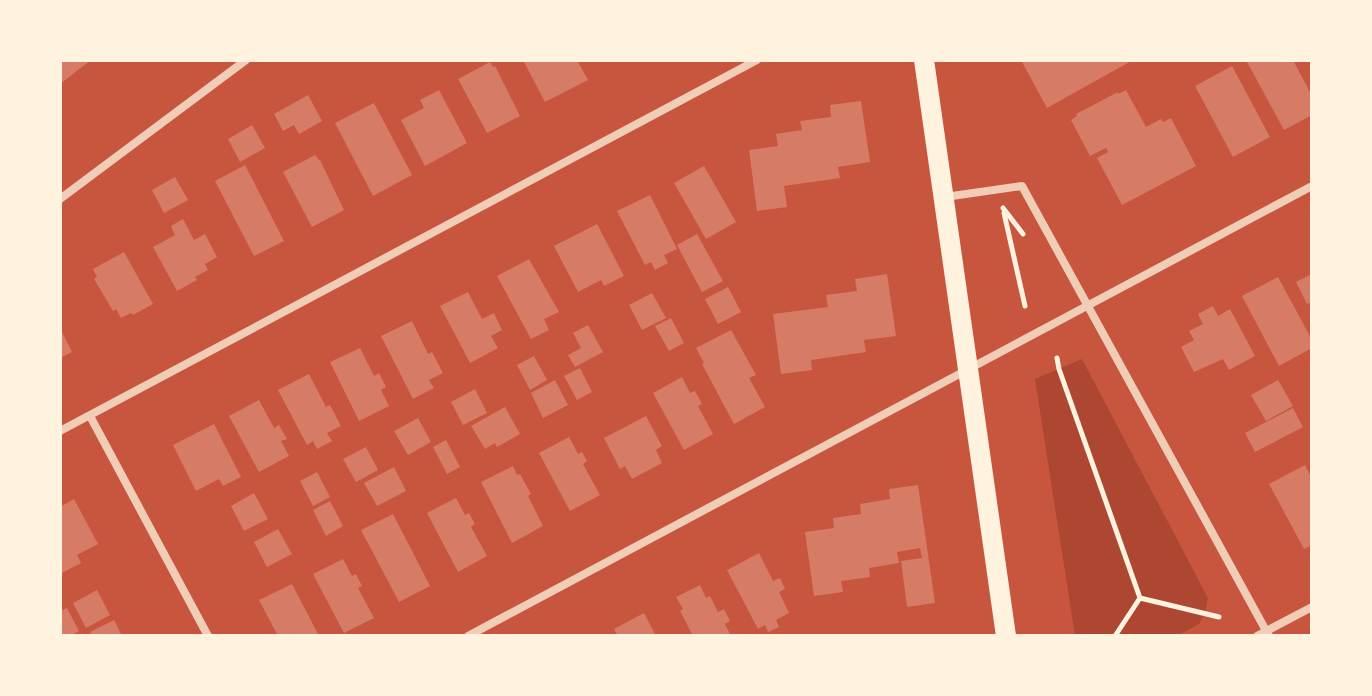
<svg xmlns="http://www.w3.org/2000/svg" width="1372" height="696" font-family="'Crimson Pro',serif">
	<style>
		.green { fill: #ae4732 }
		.building { fill: #d67c66 }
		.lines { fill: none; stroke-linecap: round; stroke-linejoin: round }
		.path { stroke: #fff3e0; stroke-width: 5 }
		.minor { stroke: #f1ccb7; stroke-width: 8 }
		.primary { stroke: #fff3e0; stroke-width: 20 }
	</style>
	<rect width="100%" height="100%" fill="#c8553d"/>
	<path class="green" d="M1082,359L1208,598L1205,613L1199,624L1177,636H1075L1035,379Z"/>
	<g class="building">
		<path d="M60,60H91L60,84Z"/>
		<path d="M523,60H577L588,80L545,102Z"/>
		<path d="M1021,60H1133L1047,108Z"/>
		<path d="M1246,60H1293L1312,96V115L1284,130Z"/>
		<path d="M490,62L493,67L495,66L520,116L487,133L458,79Z"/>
		<path d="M1232,66L1270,137L1233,157L1195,86Z"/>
		<path d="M439,90L467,143L425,166L401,120L424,108L420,100Z"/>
		<path d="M1126,90L1146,127L1161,119L1163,122L1171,118L1196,166L1122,205L1097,158L1108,152L1106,148L1090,156L1071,120L1077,116L1076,114L1118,92V94Z"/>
		<path d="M308,95L322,121L299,134L294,125L283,131L274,114Z"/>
		<path d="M861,101L870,162L838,167L840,178L784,186L787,207L757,211L749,150L778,146L776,134L802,130L800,121L831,117L830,105Z"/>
		<path d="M374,103L412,175L373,196L335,123Z"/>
		<path d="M252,125L265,148L240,162L228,139Z"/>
		<path d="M315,155L319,160H320L344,210L312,227L283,172Z"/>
		<path d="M245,165L284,241L254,256L215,181Z"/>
		<path d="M704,166L736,222L706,239L674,183Z"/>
		<path d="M175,177L188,200L164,213L152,190Z"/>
		<path d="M650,195L677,249L664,255L668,263L655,270L651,262L645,265L617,211Z"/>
		<path d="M183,219L194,240L205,234L217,257L205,264L208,270L195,277L197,280L177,291L153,247L175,235L171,226Z"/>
		<path d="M597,224L624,276L604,286L601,280L578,292L554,246Z"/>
		<path d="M697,234L723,281L702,292L677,245Z"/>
		<path d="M124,252L153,304L133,315L131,313L121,318L116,309L113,311L94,279L97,277L93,269Z"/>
		<path d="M529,259L559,312L544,319L549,330L531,339L497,276Z"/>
		<path d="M887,274L896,336L864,340L866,352L811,360L812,370L781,374L773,314L828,307L826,295L857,291L855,279Z"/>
		<path d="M1312,274V302L1307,304L1296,282Z"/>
		<path d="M1278,277L1312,340V348L1279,366L1242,296Z"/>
		<path d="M728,287L741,312L718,324L705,299Z"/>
		<path d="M468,292L482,319L494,313L502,330L491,336L498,348L470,363L440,306Z"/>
		<path d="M652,293L666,318L642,330L629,305Z"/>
		<path d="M1213,306L1218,316L1230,309L1255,356L1229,370L1223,359L1194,372L1181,347L1194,340L1189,331L1203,324L1198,314Z"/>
		<path d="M671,318L684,343L669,351L655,326Z"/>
		<path d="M412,321L428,354L432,352L443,373L429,380L434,388L413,399L381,336Z"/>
		<path d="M588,325L603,352L575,367L568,355L581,348L573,333Z"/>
		<path d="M60,328L72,352L60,358Z"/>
		<path d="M731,330L756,375L749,378L765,407L734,424L702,364L704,363L696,348Z"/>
		<path d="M360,348L374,376L379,373L386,387L381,390L389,406L359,421L330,362Z"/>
		<path d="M534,356L547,380L530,390L517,365Z"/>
		<path d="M580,368L592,392L577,400L564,376Z"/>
		<path d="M309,374L326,407L330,405L341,426L327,433L332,441L317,449L313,441L307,445L278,390Z"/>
		<path d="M682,377L690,393L695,391L702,404L698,406L713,434L684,450L653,393Z"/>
		<path d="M555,380L568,405L543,418L531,393Z"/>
		<path d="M1278,380L1293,406L1266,421L1251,395Z"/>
		<path d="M475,389L487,413L463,425L451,402Z"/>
		<path d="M259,400L274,428L279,425L287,439L281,441L289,456L259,472L229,416Z"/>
		<path d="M505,407L520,434L497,447L495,443L485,449L471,426Z"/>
		<path d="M1293,408L1303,427L1255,452L1245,433Z"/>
		<path d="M646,416L662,446L656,450L662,463L632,479L625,466L620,469L604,438Z"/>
		<path d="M418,418L431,442L408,455L394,431Z"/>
		<path d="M214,424L241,477L223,486L219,479L196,491L173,445Z"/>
		<path d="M569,437L578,454L582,452L587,461L583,464L600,495L570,511L539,453Z"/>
		<path d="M446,440L460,467L447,474L433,447Z"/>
		<path d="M366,447L378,470L356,482L343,459Z"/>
		<path d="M1305,465L1312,479V545L1304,549L1269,484Z"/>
		<path d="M513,466L517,475L520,474L531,494L528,496L543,526L512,543L481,482Z"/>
		<path d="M394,467L406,491L377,506L364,483Z"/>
		<path d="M317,472L330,497L313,506L300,481Z"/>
		<path d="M918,485L935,603L907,607L901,561L922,558L920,548L897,552L899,563L869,568L870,577L841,581L843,592L814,596L805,532L834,528L833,518L861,514L860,504L890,499L889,489Z"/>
		<path d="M254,493L268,519L244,531L231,506Z"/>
		<path d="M456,498L465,515L469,513L475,524L471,527L487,556L458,572L427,513Z"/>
		<path d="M74,499L98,544L77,555L81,563L60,574V507Z"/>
		<path d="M330,501L343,526L326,536L313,510Z"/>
		<path d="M393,514L430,586L399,602L361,530Z"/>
		<path d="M278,529L292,554L267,567L254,542Z"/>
		<path d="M759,553L773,581L780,578L785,589L779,592L789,613L776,620L779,627L768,632L765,625L758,629L727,570Z"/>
		<path d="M343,559L352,576L356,574L362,586L358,588L374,618L344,633L313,574Z"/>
		<path d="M292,584L319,636H278L259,600Z"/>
		<path d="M700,585L706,598L710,596L718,612L724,609L730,621L725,624L731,636H693L680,611L683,609L676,597Z"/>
		<path d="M97,590L110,615L86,628L73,603Z"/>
		<path d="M67,608L79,631L70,636H60V611Z"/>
		<path d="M644,613L656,636H618L614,629Z"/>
		<path d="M114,620L122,636H92L90,632Z"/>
	</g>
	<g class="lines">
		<g class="path">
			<path d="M1003,208L1023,234"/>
			<path d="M1004,213L1025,306"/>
			<path d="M1057,358L1059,369L1140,598L1115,636"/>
			<path d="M1140,598L1219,617"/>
		</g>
		<g class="minor">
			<path d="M945,197L1022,186L1269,636"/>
			<path d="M60,199L246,60"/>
			<path d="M90,416L208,636"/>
			<path d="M60,431L757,60"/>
			<path d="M468,636L1312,186"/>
			<path d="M1257,636L1312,607"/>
		</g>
		<path class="primary" d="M924,60L1006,636"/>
	</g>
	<rect width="1372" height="696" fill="none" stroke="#fff3e0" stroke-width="124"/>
</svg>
